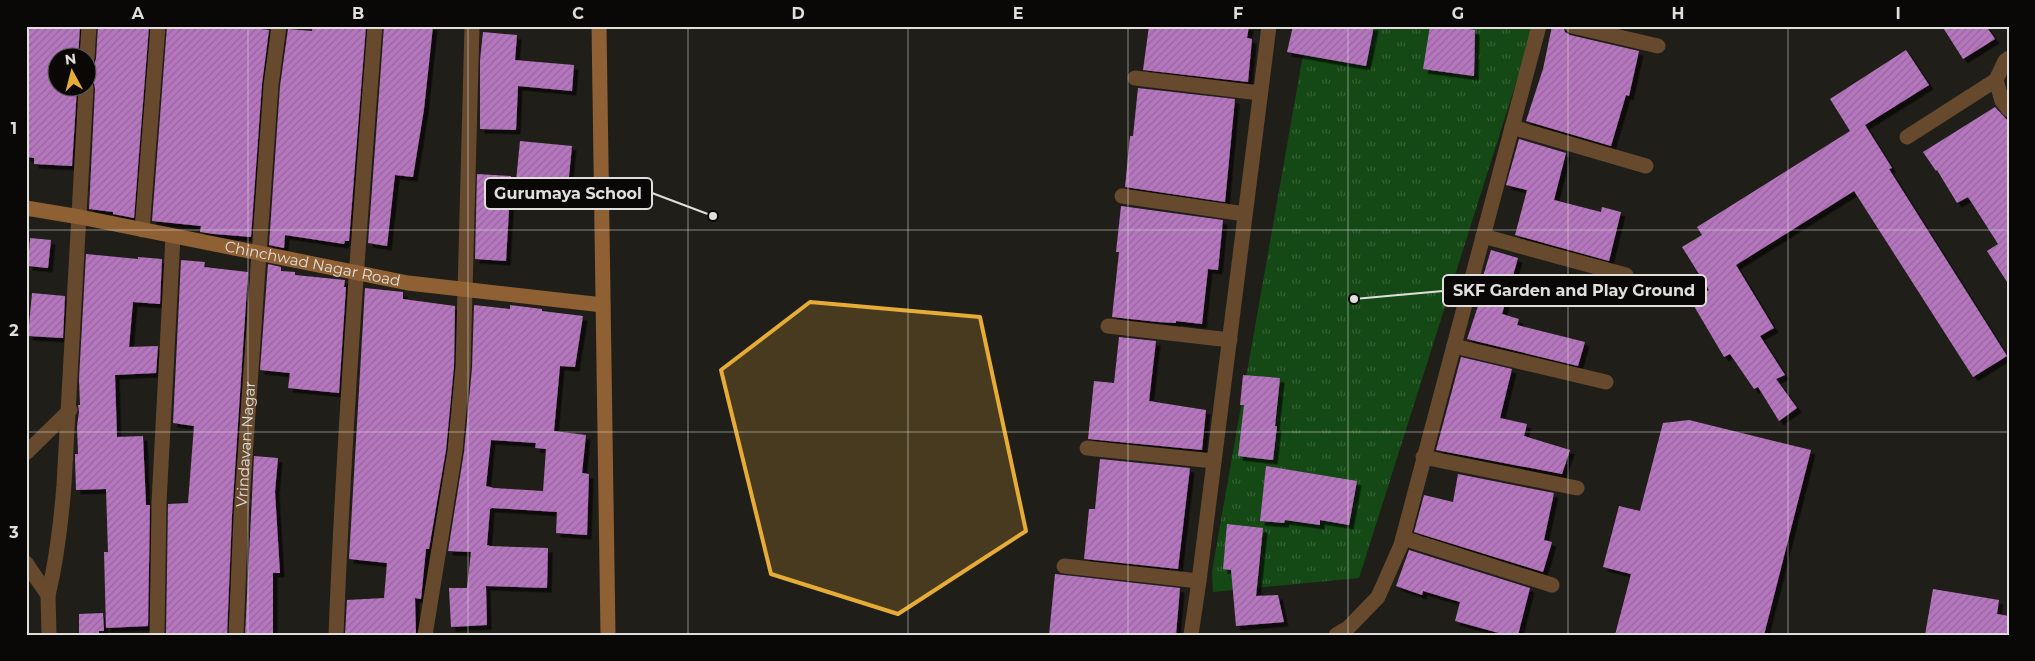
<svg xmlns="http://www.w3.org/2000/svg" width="2035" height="661" font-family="Montserrat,sans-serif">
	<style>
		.park { fill: url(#park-tufts) }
		.building { fill: url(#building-hatch); fill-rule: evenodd; filter: url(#shadow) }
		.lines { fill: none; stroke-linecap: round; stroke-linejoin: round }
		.street { stroke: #67492e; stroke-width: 15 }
		.secondary { stroke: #8f6034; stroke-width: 15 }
		.marked { fill: #e6ac36; fill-opacity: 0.2; stroke: #e6ac36; stroke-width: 4; stroke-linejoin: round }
		.grid { fill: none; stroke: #e0dfdc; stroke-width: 1; stroke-opacity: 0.55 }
		.labels { text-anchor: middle; stroke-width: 5; stroke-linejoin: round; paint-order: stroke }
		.street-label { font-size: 15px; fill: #e0dfdc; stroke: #090807 }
		.leader { fill: none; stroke: #e0dfdc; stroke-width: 2 }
		.callout-dot { fill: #e0dfdc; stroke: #090807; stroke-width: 2 }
		.callout { fill: #090807; stroke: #e0dfdc; stroke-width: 2 }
		.callout-label { font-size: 16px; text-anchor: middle; font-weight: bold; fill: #e0dfdc }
		.neatline { fill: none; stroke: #e0dfdc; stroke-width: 2 }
		.grid-label { font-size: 16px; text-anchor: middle; font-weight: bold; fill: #e0dfdc }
	</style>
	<defs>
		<pattern id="park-tufts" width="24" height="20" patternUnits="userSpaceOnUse" patternTransform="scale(1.25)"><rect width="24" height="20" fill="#144814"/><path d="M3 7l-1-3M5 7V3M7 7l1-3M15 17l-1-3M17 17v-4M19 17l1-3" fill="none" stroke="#366236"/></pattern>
		<pattern id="building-hatch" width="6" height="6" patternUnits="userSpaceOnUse" patternTransform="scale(1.25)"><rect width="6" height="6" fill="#b676bf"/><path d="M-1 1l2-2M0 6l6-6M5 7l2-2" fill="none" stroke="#94679a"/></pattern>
		<filter id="shadow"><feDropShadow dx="4.5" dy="4.5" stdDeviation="0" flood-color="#0009"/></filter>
	</defs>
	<rect width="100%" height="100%" fill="#201e19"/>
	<path class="park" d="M1308,26H1534L1359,578L1213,592L1212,571Z"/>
	<g class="building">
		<path d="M26,26H80L78,58H58V88H77L72,166L34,164V158L26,157Z"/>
		<path d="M98,26H149L134,218L113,214V212L89,209L95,89L94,83L88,79V67L94,64L96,59Z"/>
		<path d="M167,26H237L269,30L262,84L251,237L214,234L200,232L201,226L152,221Z"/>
		<path d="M313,26H366L349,241H345L344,244L285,235L284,248L269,245L280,86L288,29L312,31Z"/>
		<path d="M384,26H433L424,109L413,177L395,175L387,246L368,243Z"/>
		<path d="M1149,26H1249L1247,38L1252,39L1248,82L1143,70Z"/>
		<path d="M1293,26H1374L1366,66L1287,52Z"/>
		<path d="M1430,26H1451L1475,30L1474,76L1423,69Z"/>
		<path d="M1552,26H1563L1565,32L1570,35L1639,51L1629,96L1626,95L1611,146L1526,121L1543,69Z"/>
		<path d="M1942,26H1986L1995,39L1963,59Z"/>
		<path d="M483,32L517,35L515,60L574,65L572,91L518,86L516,130L480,129V60Z"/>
		<path d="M1906,50L1929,85L1865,125L1892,168L1889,169L2007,356L1973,377L1854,191L1736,265L1774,328L1760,336L1785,375L1776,379L1797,408L1779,421L1758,387L1754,389L1730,354L1724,357L1691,301L1709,290L1682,247L1702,235L1697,227L1850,131L1830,99Z"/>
		<path d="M1138,88L1235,99L1225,202L1125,187L1130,136H1133Z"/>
		<path d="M1995,107L2009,122V285L1987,251L1998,244L1968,197L1957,203L1937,170L1936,171L1923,152Z"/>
		<path d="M1519,139L1566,153L1554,200L1601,212L1602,207L1621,212L1609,261L1515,235L1527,190L1506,185Z"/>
		<path d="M520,141L572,146L567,196L515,191Z"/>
		<path d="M477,174L511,176L506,261L475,259Z"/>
		<path d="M1121,206L1223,220L1218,270L1208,269L1202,324L1176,321V323L1158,322L1112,317L1119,252H1116Z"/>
		<path d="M30,238L51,240L48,268L28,266Z"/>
		<path d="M1491,250L1518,258L1502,314L1519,319L1517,325L1585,342L1578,366L1467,339L1480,300L1476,299Z"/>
		<path d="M86,254L138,259V257L162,259L160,304L133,302L129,347L158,346L156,373L115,375L117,437L143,436L146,505H150L148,626L106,628L104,552H108L106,489L76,490L75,458V454H78L77,426L79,412L78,405H80L79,379Z"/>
		<path d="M181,260L205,262L204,267L248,272L232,515L227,635H166L168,504L188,503L194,426L173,423Z"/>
		<path d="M268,264L281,267V271L295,272V275L345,280L344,287H346L339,393L288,388L290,373L260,370Z"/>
		<path d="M365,288L403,292V299L455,306L454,366L446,450L429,549H426L421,599L415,598L416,635H345L347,600L384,598L387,563L349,559Z"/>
		<path d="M32,293L65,296L63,338L28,336Z"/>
		<path d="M474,305L510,309V305L542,309V311L583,316L575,367L560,366L554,431L586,435L582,473L589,474L587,535L556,533L557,512L492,508L490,509L487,545L490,546L548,548L547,588L486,586L487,625L451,627L449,588H467L471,552L448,551L464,452L472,368ZM491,440L536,443L535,448L546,449L543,491L494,488L486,486Z"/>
		<path d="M1119,337L1156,341L1149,401L1206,410L1202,450L1088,439L1094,381L1114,383Z"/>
		<path d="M1461,357L1512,369L1500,418L1527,424L1524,436L1570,450L1562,474L1436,450Z"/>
		<path d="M1243,375L1280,378L1275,426H1277L1273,460L1238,456L1244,405H1240Z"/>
		<path d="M1689,420L1811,450L1764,635H1615L1631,574L1603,567L1619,506L1640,511L1663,423Z"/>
		<path d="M254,456L278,458L275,492L280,573H273V635H245Z"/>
		<path d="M1100,459L1190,468L1178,569L1084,559L1089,509H1095Z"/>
		<path d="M1266,466L1357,481L1349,525L1320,520V525L1285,520L1284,523L1260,521Z"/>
		<path d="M1458,474L1554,493L1544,540L1552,542L1543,572L1414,532L1424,495L1453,502Z"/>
		<path d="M1227,524L1263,528L1256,596L1278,595L1284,622L1236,626L1231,570L1223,569Z"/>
		<path d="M1409,550L1530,588L1518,635H1506L1455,621L1460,602L1423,591L1422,595L1396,586Z"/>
		<path d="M1055,574L1180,588L1176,635H1049Z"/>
		<path d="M1933,589L1999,600L1997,614L2009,616V635H1925Z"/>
		<path d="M103,613L104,631H99V635H79V614Z"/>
	</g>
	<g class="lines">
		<g class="street">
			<path d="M1572,26L1658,46"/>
			<path d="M87,58L89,26"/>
			<path d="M2009,58L2005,61L1996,80L2002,101L2009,110"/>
			<path d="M1135,78L1260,93"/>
			<path d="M1512,127L1646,166"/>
			<path d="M1907,137L1996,80"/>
			<path d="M1122,196L1245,214"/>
			<path d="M142,230L158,26"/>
			<path d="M1483,236L1626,275"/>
			<path d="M1108,326L1230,340"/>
			<path d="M1454,346L1606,382"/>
			<path d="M1087,448L1214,461"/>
			<path d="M26,453L70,410"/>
			<path d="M1423,457L1577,488"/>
			<path d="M1403,538L1552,585"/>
			<path d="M26,563L48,595L49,635"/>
			<path d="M1064,566L1199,581"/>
			<path d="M48,595C57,559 61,522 64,485L86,88"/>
			<path d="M157,635L159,503L173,236"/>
			<path id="s1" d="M236,635L241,516L259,253L271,85L279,26"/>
			<path d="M336,635C344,431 359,229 375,26"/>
			<path d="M425,635L455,451L463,367L472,26"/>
			<path d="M1191,635L1199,581L1269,26"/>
			<path d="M1336,635L1348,628L1378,597L1401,545L1539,26"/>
		</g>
		<g class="secondary">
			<path d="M599,26L608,635"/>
			<path id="s2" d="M26,208L80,217L408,283L603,305"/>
		</g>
	</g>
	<path class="marked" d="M810,302L980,317L1026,531L898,614L771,574L721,370Z"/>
	<path class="grid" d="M248,26V635M468,26V635M688,26V635M908,26V635M1128,26V635M1348,26V635M1568,26V635M1788,26V635M26,230H2009M26,432H2009"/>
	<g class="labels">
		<g class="street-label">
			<text dy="5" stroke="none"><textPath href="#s2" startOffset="292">Chinchwad Nagar Road</textPath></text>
			<text dy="5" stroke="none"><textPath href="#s1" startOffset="191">Vrindavan Nagar</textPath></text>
		</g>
	</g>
	<path class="leader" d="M713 216L652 193M1354 299L1443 291"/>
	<g class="callout-dot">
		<circle cx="713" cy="216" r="5"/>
		<circle cx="1354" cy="299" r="5"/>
	</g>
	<g class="callout">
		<rect x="485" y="178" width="167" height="31" rx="5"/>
		<rect x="1443" y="275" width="263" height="31" rx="5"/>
	</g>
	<g class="callout-label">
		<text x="568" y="199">Gurumaya School</text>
		<text x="1574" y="296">SKF Garden and Play Ground</text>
	</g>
	<rect width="2035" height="661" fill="none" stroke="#090807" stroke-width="55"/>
	<g transform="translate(72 72) rotate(353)"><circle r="24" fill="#090807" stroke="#5f5e5c"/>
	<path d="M0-4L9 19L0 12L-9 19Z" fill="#e6ac36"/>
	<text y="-8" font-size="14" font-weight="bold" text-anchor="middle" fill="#e0dfdc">N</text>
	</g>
	<rect x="28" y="28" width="1980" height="606" class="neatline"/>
	<g class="grid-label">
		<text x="138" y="19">A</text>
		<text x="358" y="19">B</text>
		<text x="578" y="19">C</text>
		<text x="798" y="19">D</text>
		<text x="1018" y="19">E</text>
		<text x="1238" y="19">F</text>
		<text x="1458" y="19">G</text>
		<text x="1678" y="19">H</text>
		<text x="1898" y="19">I</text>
		<text x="14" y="134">1</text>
		<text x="14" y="336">2</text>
		<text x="14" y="538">3</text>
	</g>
</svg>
